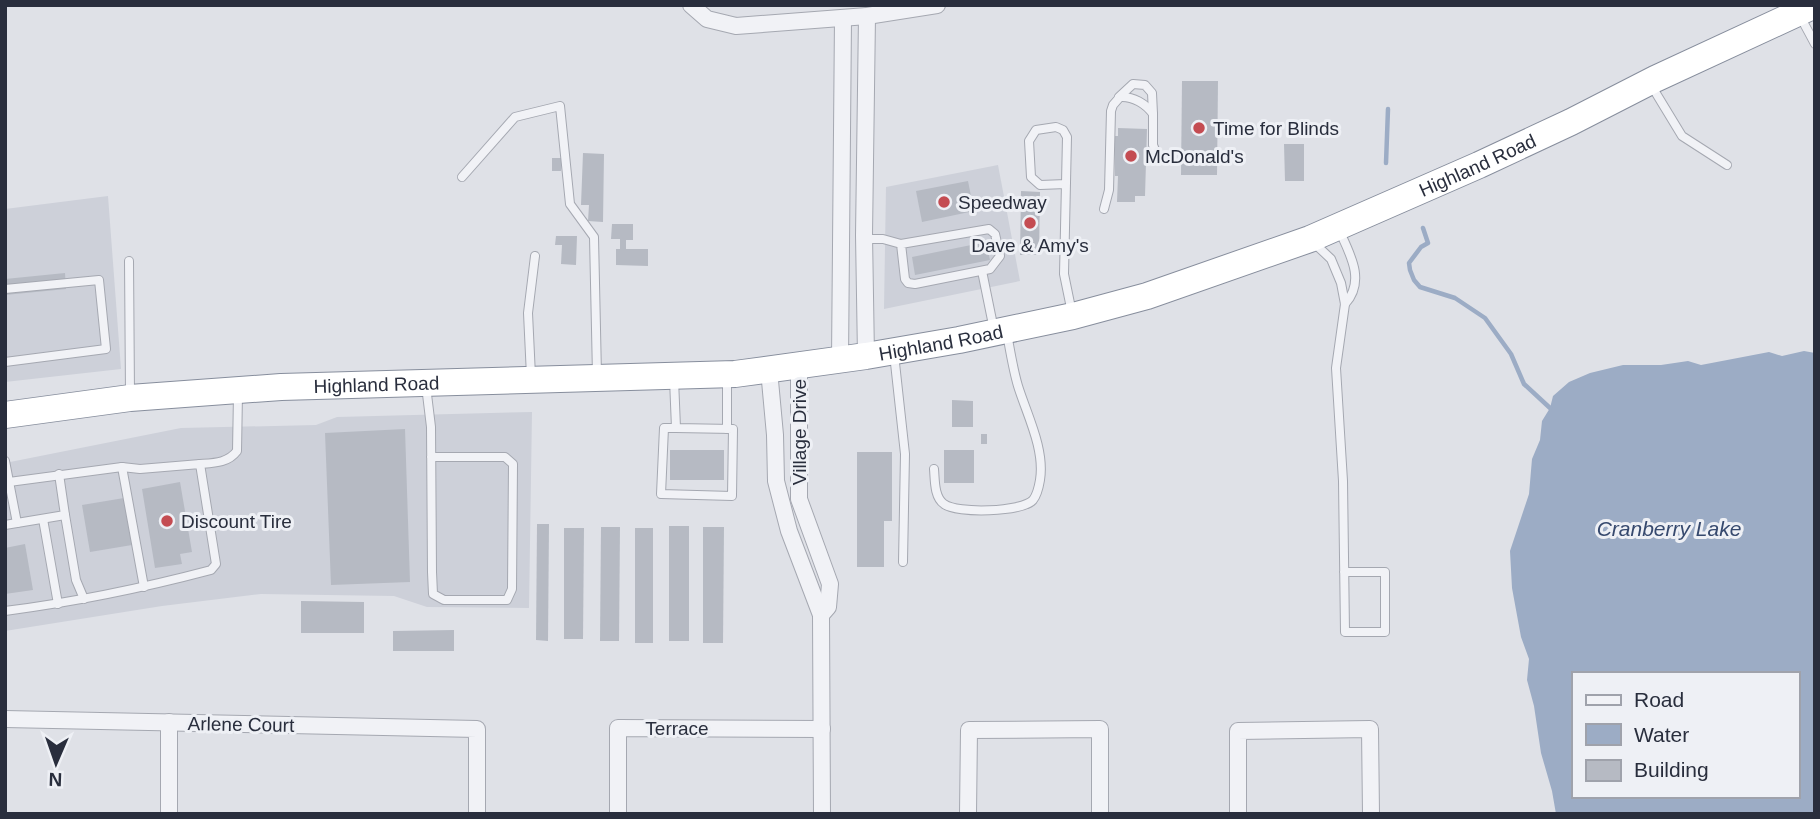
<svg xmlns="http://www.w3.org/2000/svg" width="1820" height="819" font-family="Helvetica,sans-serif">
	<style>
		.built { fill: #cdd0d9 }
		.water { fill: #9cacc5; fill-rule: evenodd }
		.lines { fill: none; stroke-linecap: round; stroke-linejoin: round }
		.stream { stroke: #9cacc5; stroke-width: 4.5 }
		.building { fill: #b6bac3 }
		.service-casing { stroke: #a5a8b1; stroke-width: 10 }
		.minor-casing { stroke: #a5a8b1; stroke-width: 18 }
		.trunk-casing { stroke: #878e9d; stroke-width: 28 }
		.service { stroke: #f1f2f6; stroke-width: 8 }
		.minor { stroke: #f1f2f6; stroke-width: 16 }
		.trunk { stroke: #fff; stroke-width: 26 }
		.poi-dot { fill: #c44c52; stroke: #eef0f5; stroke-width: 2.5 }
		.labels { text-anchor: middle; stroke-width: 6; stroke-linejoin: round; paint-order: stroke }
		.poi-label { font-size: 19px; fill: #292e3d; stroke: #eef0f5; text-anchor: start }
		.street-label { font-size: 19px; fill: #292e3d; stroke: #eef0f5 }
		.water-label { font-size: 21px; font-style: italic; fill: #36496e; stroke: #eef0f5 }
	</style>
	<rect width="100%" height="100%" fill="#dfe1e7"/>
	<g class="built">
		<path d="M998,165L1020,281L884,309L886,187Z"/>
		<path d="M108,196L121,369L5,382V209Z"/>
		<path d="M532,412L529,608L427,607L394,596L261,594L162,606L5,631V463L181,428L316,425L337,417Z"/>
	</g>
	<path class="water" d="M1804,351L1815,353V814H1556L1552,791L1541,753L1534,706L1527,680L1529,659L1521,637L1512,588L1510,551L1529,494L1532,459L1540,440L1542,421L1550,408L1553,396L1569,382L1590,373L1623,365H1661L1688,361L1701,365L1769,352L1782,356ZM1573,674H1797V796H1573Z"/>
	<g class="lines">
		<g class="stream">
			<path d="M1386,163L1388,109"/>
			<path d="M1423,228L1428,243L1421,247L1409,263L1410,270L1414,280L1420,287L1455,298L1485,318L1511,354L1524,384L1550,408"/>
		</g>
	</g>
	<g class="building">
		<path d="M1182,81H1218L1217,175H1181Z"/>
		<path d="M1118,128L1147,129L1145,196H1135V202H1117L1118,176H1115V136H1118Z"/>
		<path d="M1284,144H1304V181H1285Z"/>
		<path d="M583,153L604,154L603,222L588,221L589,205H581Z"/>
		<path d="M552,158H562L561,171H552Z"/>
		<path d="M968,181L974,211L922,222L916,191Z"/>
		<path d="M1021,191L1040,192L1039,255H1020Z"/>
		<path d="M612,224H633V240H626V249H648V266L616,265V249H620V239H611Z"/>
		<path d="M556,236H577L576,265L561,264L562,245H555Z"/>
		<path d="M986,242L990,260L915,275L912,257Z"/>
		<path d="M65,273L66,289L5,295V279Z"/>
		<path d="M952,400L973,401V427H952Z"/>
		<path d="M405,429L410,582L331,585L325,433Z"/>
		<rect x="981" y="434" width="6" height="10"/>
		<rect x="670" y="450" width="54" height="30"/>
		<rect x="944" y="450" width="30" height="33"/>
		<path d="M857,452H892V521H884V567H857Z"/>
		<path d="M180,482L192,552L180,554L182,564L155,568L142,489Z"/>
		<path d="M124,498L132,545L90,552L82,505Z"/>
		<path d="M537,524H549L548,641L536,640Z"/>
		<rect x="669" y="526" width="20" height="115"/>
		<path d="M601,527H620L619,641H600Z"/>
		<path d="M703,527H724L723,643H703Z"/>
		<path d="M564,528H584L583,639H564Z"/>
		<rect x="635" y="528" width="18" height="115"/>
		<path d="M25,544L33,590L5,594V548Z"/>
		<path d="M301,601L364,602V633H301Z"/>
		<path d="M454,630V651H393V631Z"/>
	</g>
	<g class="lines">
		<g class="service-casing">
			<g id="service">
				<path d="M1800,16L1815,44"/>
				<path d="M1651,85L1682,136L1727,165"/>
				<path d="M1119,97L1133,84L1145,85L1152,93L1153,114"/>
				<path d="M462,177L515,117L560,106L570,204L594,237L597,375"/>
				<path d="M1066,184L1040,185L1031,177L1029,141L1036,130L1056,127L1063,130L1067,137L1064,274L1072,313"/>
				<path d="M1104,209L1109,190L1111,111L1113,105L1120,97C1133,96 1146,104 1153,114V145L1158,157"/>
				<path d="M1339,230C1350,254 1366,281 1345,304"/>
				<path d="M865,239H883L901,244L989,229L995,234L1000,256L990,269L915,284L908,283L905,279L901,244"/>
				<path d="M1314,243L1331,259L1341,283L1345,304L1336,368L1343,481L1345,632H1385V572H1344"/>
				<path d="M129,261L130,394"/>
				<path d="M982,271L994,330"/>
				<path d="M5,289L99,280L106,349L5,362"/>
				<path d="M894,354L905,454L903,562"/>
				<path d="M531,376L528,313L535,256"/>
				<path d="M674,379L676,428L733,429L732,496L661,494L664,428H676"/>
				<path d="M727,379V429"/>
				<path d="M426,386L431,427L432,572L433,594L444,600H507L512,589L513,464L505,457H431"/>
				<path d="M5,461L17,523"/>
				<path d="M200,464C214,463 228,463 237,451L238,394"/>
				<path d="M122,467L144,587"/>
				<path d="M934,469C935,480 934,497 944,504C957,514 1022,512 1033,500C1037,495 1039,486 1040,480C1045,449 1027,415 1018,386C1013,369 1010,351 1007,333"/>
				<path d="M65,515L76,580L84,599"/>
				<path d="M43,519L58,604"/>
				<path d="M5,525L65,515L59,474"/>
				<path d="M5,611C75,602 143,588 211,570L216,564L200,464L140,469L122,467L9,482"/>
			</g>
		</g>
		<g class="minor-casing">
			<g id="minor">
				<path d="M691,5L707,19L736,26L867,16L937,5"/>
				<path d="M866,356L864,235L867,16"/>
				<path d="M840,360L843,18"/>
				<path d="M799,366V499L830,584L828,607L821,615"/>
				<path d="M769,370L775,435L776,481L789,531L821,615L822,814"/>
				<path d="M5,719L477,729V814"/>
				<path d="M169,814V722"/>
				<path d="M618,814V728L822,729"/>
				<path d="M968,814L969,730L1100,729V814"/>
				<path d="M1238,814V731L1370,729L1371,814"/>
			</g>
		</g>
		<g class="trunk-casing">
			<g id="trunk">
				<path id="s1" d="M5,415L130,398L281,387L735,374L866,356L959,340L1073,316L1147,296L1310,239L1479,165L1571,122L1655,79L1815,5"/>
			</g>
		</g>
		<use href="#service" class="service"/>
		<use href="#minor" class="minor"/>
		<use href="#trunk" class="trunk"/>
	</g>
	<g class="poi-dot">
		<circle cx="1199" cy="128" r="7"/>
		<circle cx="1131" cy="156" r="7"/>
		<circle cx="944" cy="202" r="7"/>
		<circle cx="1030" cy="223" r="7"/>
		<circle cx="167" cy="521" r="7"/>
	</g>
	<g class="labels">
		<g class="poi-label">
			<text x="1213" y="135">Time for Blinds</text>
			<text x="1145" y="163">McDonald's</text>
			<text x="958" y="209">Speedway</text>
			<text x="1030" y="252" text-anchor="middle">Dave &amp; Amy's</text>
			<text x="181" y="528">Discount Tire</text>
		</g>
		<g class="street-label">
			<text dy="7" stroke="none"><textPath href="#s1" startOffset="1507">Highland Road</textPath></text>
			<text dy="7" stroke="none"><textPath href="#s1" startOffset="940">Highland Road</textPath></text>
			<text dy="7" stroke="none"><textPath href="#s1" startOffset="373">Highland Road</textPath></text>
			<text transform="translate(799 432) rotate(-90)" y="7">Village Drive</text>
			<text transform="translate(241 724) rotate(1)" y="7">Arlene Court</text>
			<text x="677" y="735">Terrace</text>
		</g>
		<g class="water-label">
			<text x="1669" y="536">Cranberry Lake</text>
		</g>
	</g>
	<rect width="1820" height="819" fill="none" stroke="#292e3d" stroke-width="14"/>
	<rect x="1572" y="672" width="228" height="126" fill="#eef0f5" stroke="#9fa2ab" stroke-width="2"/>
	<rect x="1586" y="695" width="35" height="10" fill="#f1f2f6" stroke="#9fa2ab" stroke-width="2"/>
	<text x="1634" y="707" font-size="21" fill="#292e3d">Road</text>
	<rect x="1586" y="724" width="35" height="21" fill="#9cacc5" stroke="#9fa2ab" stroke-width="2"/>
	<text x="1634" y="742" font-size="21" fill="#292e3d">Water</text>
	<rect x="1586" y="760" width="35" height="21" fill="#b6bac3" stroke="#9fa2ab" stroke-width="2"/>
	<text x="1634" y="777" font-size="21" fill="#292e3d">Building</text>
	<g transform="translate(56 763) rotate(182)" stroke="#eef0f5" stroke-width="5" paint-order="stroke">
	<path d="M0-5L12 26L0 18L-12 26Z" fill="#292e3d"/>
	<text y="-10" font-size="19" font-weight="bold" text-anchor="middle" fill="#292e3d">N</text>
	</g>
</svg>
